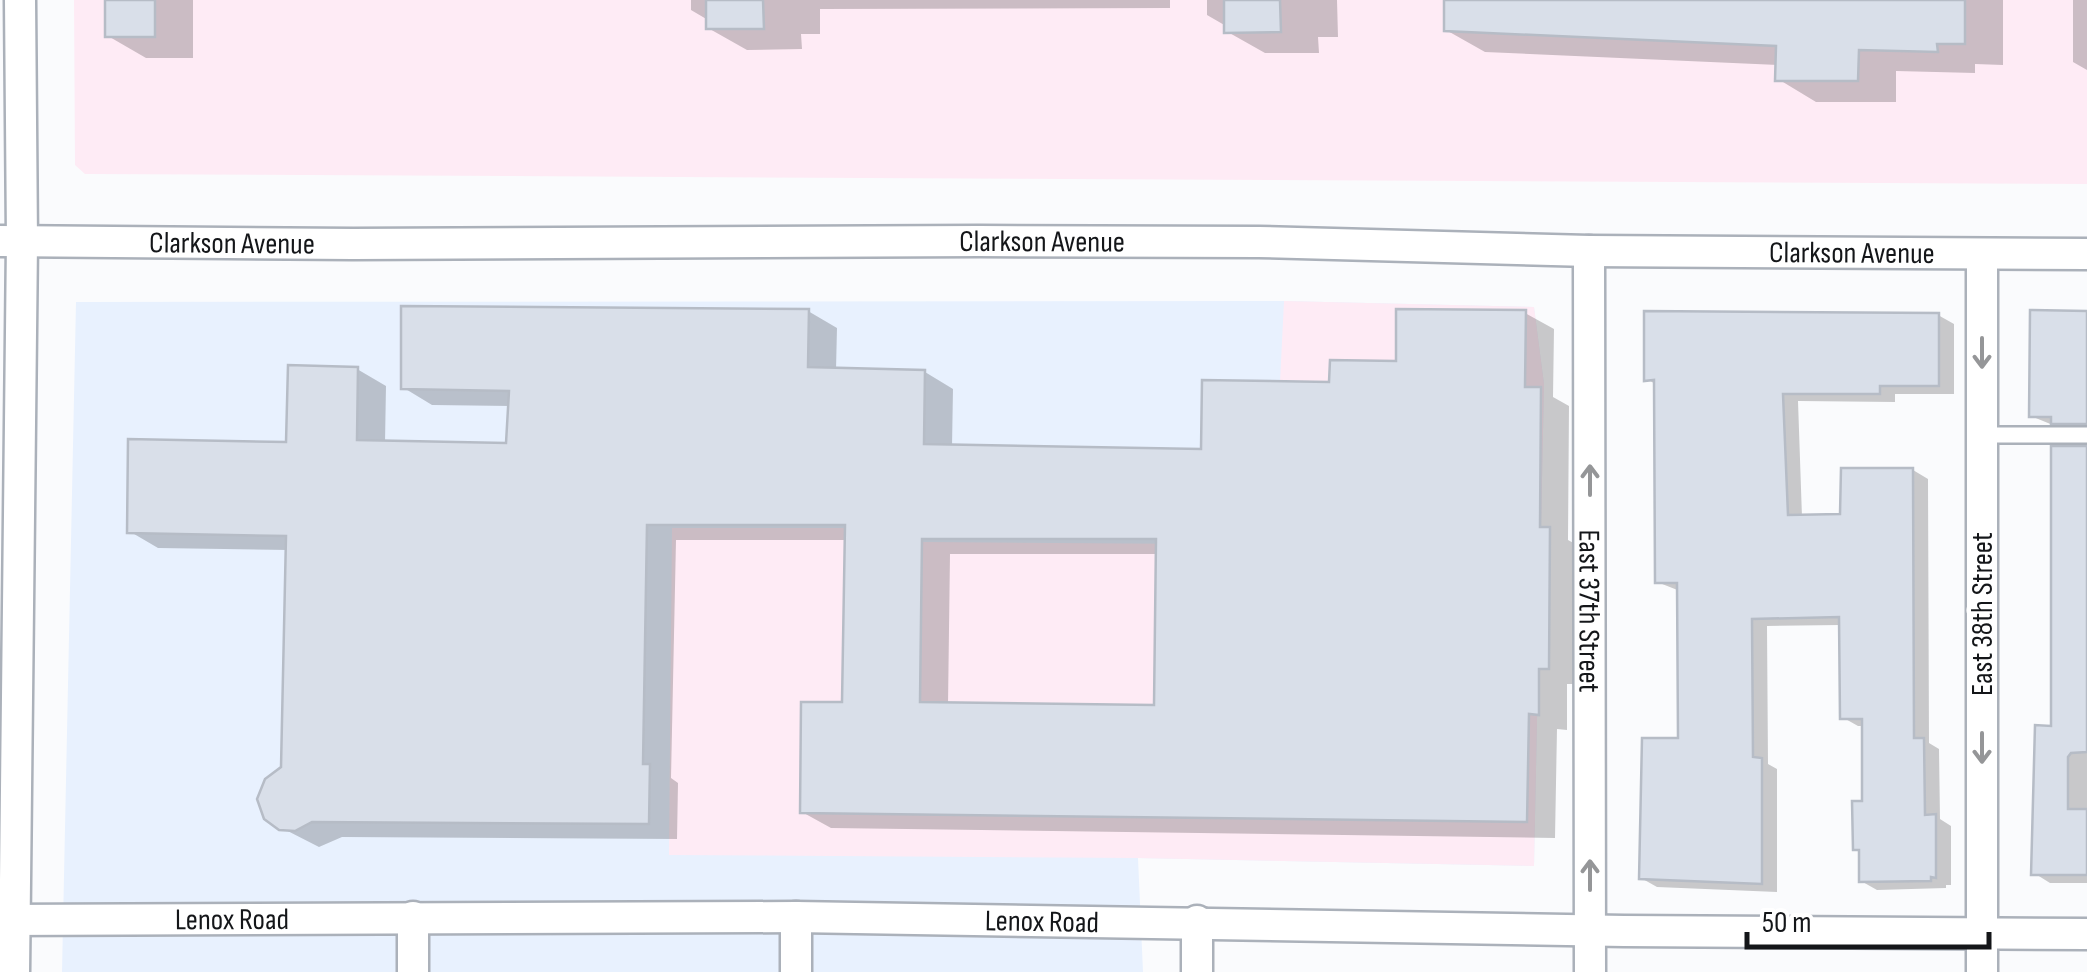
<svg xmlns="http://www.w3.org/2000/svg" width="2087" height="972" font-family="'Sofia Sans Condensed',sans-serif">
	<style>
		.built { fill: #e8f1fe }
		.medical { fill: #feebf5 }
		.shadow { fill: #0003; fill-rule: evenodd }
		.building { fill: #d9dfe9; stroke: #b6bcc6; stroke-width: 2.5; fill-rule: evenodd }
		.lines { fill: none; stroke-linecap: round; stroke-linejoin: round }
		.lane-casing { stroke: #abb1ba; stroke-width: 20 }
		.street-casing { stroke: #abb1ba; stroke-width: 35 }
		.lane { stroke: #fff; stroke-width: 15 }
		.street { stroke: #fff; stroke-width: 30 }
		.oneway { stroke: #959698 }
		.labels { text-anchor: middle; stroke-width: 9; stroke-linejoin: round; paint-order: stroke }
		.street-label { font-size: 30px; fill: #141619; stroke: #fff }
	</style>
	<rect width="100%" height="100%" fill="#fafbfd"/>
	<path class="built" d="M1284,301L1534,307L1544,384L1534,866L1138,858L1143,972H62L76,302Z"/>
	<g class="medical">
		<path d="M74,0H2087V184L85,174L75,165Z"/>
		<path d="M1284,301L1534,307L1544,384L1534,866L1137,858L669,855L672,528H845L922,542L1200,544L1280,382Z"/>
	</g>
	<g class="shadow">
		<path d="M108,0H193V58H146L108,36Z"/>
		<path d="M691,0H1170V8L820,9V34H801L802,49L747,50L708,28V20L691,10Z"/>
		<path d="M1207,0H1337L1338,37H1318L1319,53H1265L1226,31V26L1207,15Z"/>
		<path d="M1446,0H2003V65L1975,64V73L1896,71V102H1816L1778,79V65L1485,52L1446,30Z"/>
		<path d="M2073,0H2087V70L2073,62Z"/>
		<path d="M808,311L837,328L836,370L925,372L953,389L952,447L1204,451L1332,385L1398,363L1525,313L1554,329L1553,397L1569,406L1568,540L1579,546L1577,684H1567V730L1557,729L1555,838L831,828L802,812L845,705L847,540H676L671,778L678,783L677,839L342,837L319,847L270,822L284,769L288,550L158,548L129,531L289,444L357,369L386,386L385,443L509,445L510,406L432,405L404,388ZM950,554H1158L1156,708L948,705Z"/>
		<path d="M2087,313V432H2070L2031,416Z"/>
		<path d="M1938,315L1954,324V394H1895V402L1798,401L1802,517L1843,516L1913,470L1928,479L1929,743L1939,749L1940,819L1951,826V885H1946V888L1877,890L1861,881V852L1855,849L1865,803V726H1858L1842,717L1841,625L1767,626L1768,764L1777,769V892L1657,887L1641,878L1680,740V591L1657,582V385L1647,379Z"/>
		<path d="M2087,449V883H2050L2034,873Z"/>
	</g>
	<g class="building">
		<rect x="105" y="0" width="50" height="37"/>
		<path d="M706,0H763L764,29H706Z"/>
		<path d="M1224,0H1280L1281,32L1224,33Z"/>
		<path d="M1444,0H1965V44H1937L1938,52L1859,50L1858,81H1775L1776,46L1444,31Z"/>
		<path d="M401,306L809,309L808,367L925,370L924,444L1201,449L1202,380L1329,382L1330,360L1396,361V309L1526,310L1525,387H1541L1540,527H1550L1549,669H1539V715L1529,714L1527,822L800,813L801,702H842L845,525H647L643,764H650L649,824L312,822L295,831L279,830L264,819L257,799L265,779L281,767L286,536L127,533L128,439L286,442L288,365L358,367L357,440L506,443L509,391L401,389ZM922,539H1156L1154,705L920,702Z"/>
		<path d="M2030,310L2087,311V424H2051V417H2029Z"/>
		<path d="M1644,311L1939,313V386H1880V394H1783L1788,515L1840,514L1841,468H1913L1914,738H1924L1925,815L1936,814V878L1931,877V881L1859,882V850H1853L1852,801H1862V719H1840L1839,617L1752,619L1753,757L1762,758V884L1639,879L1642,738H1678L1677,583H1655L1654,380L1644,381Z"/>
		<path d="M2051,446H2087V752L2071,753L2068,757V809H2087V875H2031L2035,725L2051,726Z"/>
	</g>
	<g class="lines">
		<g class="lane-casing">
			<path id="lane" d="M1982,435H2087"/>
		</g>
		<g class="street-casing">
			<g id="street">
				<path id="s1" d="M0,241L353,244L979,241L1259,242L1589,251L2087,254"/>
				<path id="s2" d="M1589,251L1590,972"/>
				<path id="s3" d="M0,920L796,917L1624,931L2087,934"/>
				<path d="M14,972L22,241L20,0"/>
				<path d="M413,972V917"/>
				<path d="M796,972V917"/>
				<path d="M1197,972V921"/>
				<path d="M1982,972V255"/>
			</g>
		</g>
		<use href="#lane" class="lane"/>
		<use href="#street" class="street"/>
	</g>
	<defs><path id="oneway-shaft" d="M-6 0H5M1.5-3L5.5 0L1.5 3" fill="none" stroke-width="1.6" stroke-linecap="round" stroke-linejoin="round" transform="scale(2.5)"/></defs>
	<g class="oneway">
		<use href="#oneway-shaft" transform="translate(1982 353) rotate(90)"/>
		<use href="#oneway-shaft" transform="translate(1590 480) rotate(-90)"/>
		<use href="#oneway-shaft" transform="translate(1982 748) rotate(90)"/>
		<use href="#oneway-shaft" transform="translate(1590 875) rotate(-90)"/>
	</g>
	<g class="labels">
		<g class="street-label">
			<text dy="10" stroke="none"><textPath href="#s1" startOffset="1042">Clarkson Avenue</textPath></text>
			<text dy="10" stroke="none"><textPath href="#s1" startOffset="232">Clarkson Avenue</textPath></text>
			<text dy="10" stroke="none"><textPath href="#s1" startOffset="1852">Clarkson Avenue</textPath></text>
			<text dy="10" stroke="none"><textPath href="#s2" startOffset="360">East 37th Street</textPath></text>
			<text transform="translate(1982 614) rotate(-90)" y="10">East 38th Street</text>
			<text dy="10" stroke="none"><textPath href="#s3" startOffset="232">Lenox Road</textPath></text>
			<text dy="10" stroke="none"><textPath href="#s3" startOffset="1042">Lenox Road</textPath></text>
		</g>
	</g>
	<path d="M1747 932v15h242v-15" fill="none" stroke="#141619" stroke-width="5"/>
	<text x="1762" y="932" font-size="30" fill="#141619" stroke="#ffffff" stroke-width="8" paint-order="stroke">50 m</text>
</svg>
